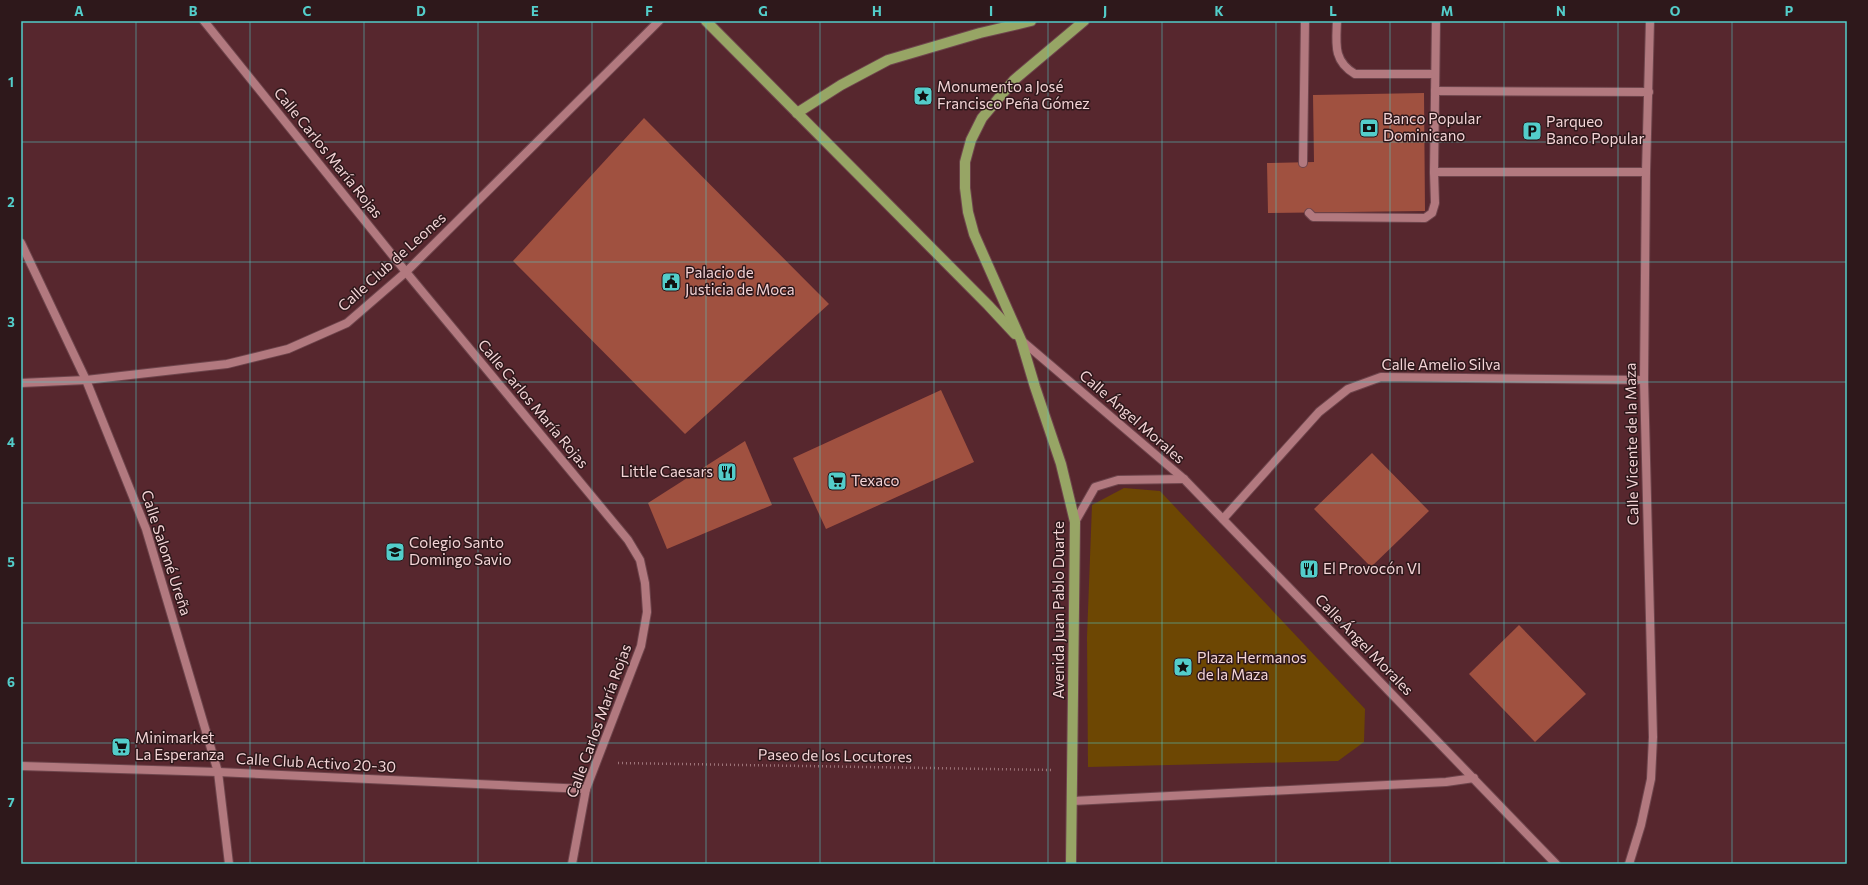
<svg xmlns="http://www.w3.org/2000/svg" width="1868" height="885" font-family="Commissioner,sans-serif">
	<style>
		.green { fill: #6d4703 }
		.building { fill: #a05140 }
		.lines { fill: none; stroke-linecap: round; stroke-linejoin: round }
		.service-casing { stroke: #6e454c; stroke-width: 10 }
		.minor-casing { stroke: #6e454c; stroke-width: 10 }
		.primary-casing { stroke: #6e454c; stroke-width: 12 }
		.path { stroke: #9d7479; stroke-width: 2.5; stroke-dasharray: 1 3; stroke-linecap: butt }
		.service { stroke: #b2797f; stroke-width: 8 }
		.minor { stroke: #b2797f; stroke-width: 8 }
		.primary { stroke: #97a565; stroke-width: 10 }
		.grid { fill: none; stroke: #53cdca; stroke-width: 1; stroke-opacity: 0.55 }
		.labels { text-anchor: middle; stroke-width: 3; stroke-linejoin: round; paint-order: stroke }
		.poi-label { font-size: 15px; fill: #f3d4d6; stroke: #2e181b; text-anchor: start }
		.street-label { font-size: 15px; fill: #f3d4d6; stroke: #2e181b }
		.neatline { fill: none; stroke: #53cdca; stroke-width: 1.5 }
		.grid-label { font-size: 13px; text-anchor: middle; font-weight: bold; fill: #53cdca }
	</style>
	<rect width="100%" height="100%" fill="#57272e"/>
	<path class="green" d="M1124,488L1160,491L1365,709L1364,742L1338,761L1088,767L1087,637L1092,505Z"/>
	<g class="building">
		<path d="M1424,93L1425,211L1268,213L1267,163L1314,162L1313,95Z"/>
		<path d="M644,118L829,304L685,434L513,261Z"/>
		<path d="M941,390L974,462L826,529L793,458Z"/>
		<path d="M745,441L772,505L667,549L648,503Z"/>
		<path d="M1372,453L1429,511L1371,567L1314,509Z"/>
		<path d="M1519,625L1586,694L1535,742L1469,674Z"/>
		<path d="M1505,862V864H1492V863Z"/>
	</g>
	<g class="lines">
		<g class="service-casing">
			<g id="service">
				<path d="M1337,21C1336,44 1333,61 1355,74H1435"/>
				<path d="M1435,91L1649,92"/>
				<path d="M1303,163L1305,21"/>
				<path d="M1434,172H1646"/>
				<path d="M1309,213L1313,217L1425,218L1432,213L1435,203L1434,172L1436,21"/>
			</g>
		</g>
		<g class="minor-casing">
			<g id="minor">
				<path d="M204,21L406,272L628,540L640,560L645,583L647,612L641,646L586,789L572,864"/>
				<path d="M21,243L86,380L146,529L218,772L229,864"/>
				<path d="M1021,340L1184,479L1556,864"/>
				<path d="M21,383L86,380L227,364L288,349L347,323L406,272L659,21"/>
				<path d="M1223,519L1319,412L1348,389L1381,377L1644,380"/>
				<path d="M1075,522L1095,487L1118,480L1184,479"/>
				<path d="M21,766L218,772L586,789"/>
				<path d="M1073,801L1446,782L1474,778"/>
				<path d="M1629,864L1641,825L1651,779L1653,737L1644,380L1646,172L1650,21"/>
			</g>
		</g>
		<g class="primary-casing">
			<g id="primary">
				<path d="M706,21L988,305L1015,334"/>
				<path d="M797,113L841,85L888,60L980,33L1031,21"/>
				<path d="M1071,864L1075,522L1061,464L1035,387L1021,340L974,234L968,212L965,188V162L971,140L982,118L1014,80L1084,21"/>
			</g>
		</g>
		<path class="path" d="M618,763L1051,770"/>
		<use href="#service" class="service"/>
		<use href="#minor" class="minor"/>
		<use href="#primary" class="primary"/>
	</g>
	<path class="grid" d="M136,21V864M250,21V864M364,21V864M478,21V864M592,21V864M706,21V864M820,21V864M934,21V864M1048,21V864M1162,21V864M1276,21V864M1390,21V864M1504,21V864M1618,21V864M1732,21V864M21,142H1847M21,262H1847M21,382H1847M21,503H1847M21,623H1847M21,743H1847"/>
	<defs>
		<g id="sight-square" transform="scale(1)"><rect x="-9" y="-9" width="18" height="18" rx="4" fill="#53cdca" stroke="#2e181b"/><path d="M0-6L1.8-2.2L6-1.7L2.9 1.2L3.7 5.4L0 3.3L-3.7 5.4L-2.9 1.2L-6-1.7L-1.8-2.2Z" fill="#111"/></g>
		<g id="bank-square" transform="scale(1)"><rect x="-9" y="-9" width="18" height="18" rx="4" fill="#53cdca" stroke="#2e181b"/><path d="M-6-4H6V4H-6ZM0-2.3a2.3 2.3 0 1 0 0 4.6a2.3 2.3 0 1 0 0-4.6Z" fill="#111"/></g>
		<g id="parking-square" transform="scale(1)"><rect x="-9" y="-9" width="18" height="18" rx="4" fill="#53cdca" stroke="#2e181b"/><path d="M-3.5-5.5H1a3.5 3.5 0 0 1 0 7H-1V5.5H-3.5ZM-1-3.4V-.6H.8a1.4 1.4 0 0 0 0-2.8Z" fill="#111"/></g>
		<g id="civic-square" transform="scale(1)"><rect x="-9" y="-9" width="18" height="18" rx="4" fill="#53cdca" stroke="#2e181b"/><path d="M-.6-6.5H3V-4.5H.6V-3L4-1V1h2V6H-6V1h2V-1L-.6-3ZM-1.2 2.5V6h2.4V2.5Z" fill="#111"/></g>
		<g id="restaurant-square" transform="scale(1)"><rect x="-9" y="-9" width="18" height="18" rx="4" fill="#53cdca" stroke="#2e181b"/><path d="M-5-6h1v4h1v-4h1v4h1v-4h1v5L-1.5 .5V6h-2V.5L-5-1ZM5-6V6H3V1.5H1.5Q1.5-4 5-6Z" fill="#111"/></g>
		<g id="supermarket-square" transform="scale(1)"><rect x="-9" y="-9" width="18" height="18" rx="4" fill="#53cdca" stroke="#2e181b"/><path d="M-6-5.5h2.5l.6 2H6L4.5 2H-2.5L-4.4-4H-6ZM-1.5 3.2a1.3 1.3 0 1 0 .1 0ZM3 3.2a1.3 1.3 0 1 0 .1 0Z" fill="#111"/></g>
		<g id="school-square" transform="scale(1)"><rect x="-9" y="-9" width="18" height="18" rx="4" fill="#53cdca" stroke="#2e181b"/><path d="M0-5L7-2L0 1L-7-2ZM-4 1L0 2.5L4 1V4Q0 6-4 4Z" fill="#111"/></g>
	</defs>
	<g fill-rule="evenodd">
		<use href="#sight-square" x="923" y="96"/>
		<use href="#bank-square" x="1369" y="128"/>
		<use href="#parking-square" x="1532" y="131"/>
		<use href="#civic-square" x="671" y="282"/>
		<use href="#restaurant-square" x="727" y="472"/>
		<use href="#supermarket-square" x="837" y="481"/>
		<use href="#school-square" x="395" y="552"/>
		<use href="#restaurant-square" x="1309" y="569"/>
		<use href="#sight-square" x="1183" y="667"/>
		<use href="#supermarket-square" x="121" y="747"/>
	</g>
	<g class="labels">
		<g class="poi-label">
			<text x="937" y="92">Monumento a José<tspan x="937" dy="17">Francisco Peña Gómez</tspan></text>
			<text x="1383" y="124">Banco Popular<tspan x="1383" dy="17">Dominicano</tspan></text>
			<text x="1546" y="127">Parqueo<tspan x="1546" dy="17">Banco Popular</tspan></text>
			<text x="685" y="278">Palacio de<tspan x="685" dy="17">Justicia de Moca</tspan></text>
			<text x="713" y="477" text-anchor="end">Little Caesars</text>
			<text x="851" y="486">Texaco</text>
			<text x="409" y="548">Colegio Santo<tspan x="409" dy="17">Domingo Savio</tspan></text>
			<text x="1323" y="574">El Provocón VI</text>
			<text x="1197" y="663">Plaza Hermanos<tspan x="1197" dy="17">de la Maza</tspan></text>
			<text x="135" y="743">Minimarket<tspan x="135" dy="17">La Esperanza</tspan></text>
		</g>
		<g class="street-label">
			<text transform="translate(328 153) rotate(51)" y="5">Calle Carlos María Rojas</text>
			<text transform="translate(392 262) rotate(-42)" y="5">Calle Club de Leones</text>
			<text x="1441" y="370">Calle Amelio Silva</text>
			<text transform="translate(533 404) rotate(50)" y="5">Calle Carlos María Rojas</text>
			<text transform="translate(1132 417) rotate(41)" y="5">Calle Ángel Morales</text>
			<text transform="translate(1632 444) rotate(-91)" y="5">Calle Vicente de la Maza</text>
			<text transform="translate(166 553) rotate(72)" y="5">Calle Salomé Ureña</text>
			<text transform="translate(1059 610) rotate(-90)" y="5">Avenida Juan Pablo Duarte</text>
			<text transform="translate(1364 645) rotate(46)" y="5">Calle Ángel Morales</text>
			<text transform="translate(599 721) rotate(-70)" y="5">Calle Carlos María Rojas</text>
			<text transform="translate(835 756) rotate(1)" y="5">Paseo de los Locutores</text>
			<text transform="translate(316 763) rotate(3)" y="5">Calle Club Activo 20-30</text>
		</g>
	</g>
	<rect width="1868" height="885" fill="none" stroke="#2e181b" stroke-width="44"/>
	<rect x="22" y="22" width="1824" height="841" class="neatline"/>
	<g class="grid-label">
		<text x="79" y="16">A</text>
		<text x="193" y="16">B</text>
		<text x="307" y="16">C</text>
		<text x="421" y="16">D</text>
		<text x="535" y="16">E</text>
		<text x="649" y="16">F</text>
		<text x="763" y="16">G</text>
		<text x="877" y="16">H</text>
		<text x="991" y="16">I</text>
		<text x="1105" y="16">J</text>
		<text x="1219" y="16">K</text>
		<text x="1333" y="16">L</text>
		<text x="1447" y="16">M</text>
		<text x="1561" y="16">N</text>
		<text x="1675" y="16">O</text>
		<text x="1789" y="16">P</text>
		<text x="11" y="87">1</text>
		<text x="11" y="207">2</text>
		<text x="11" y="327">3</text>
		<text x="11" y="447">4</text>
		<text x="11" y="567">5</text>
		<text x="11" y="687">6</text>
		<text x="11" y="807">7</text>
	</g>
</svg>
